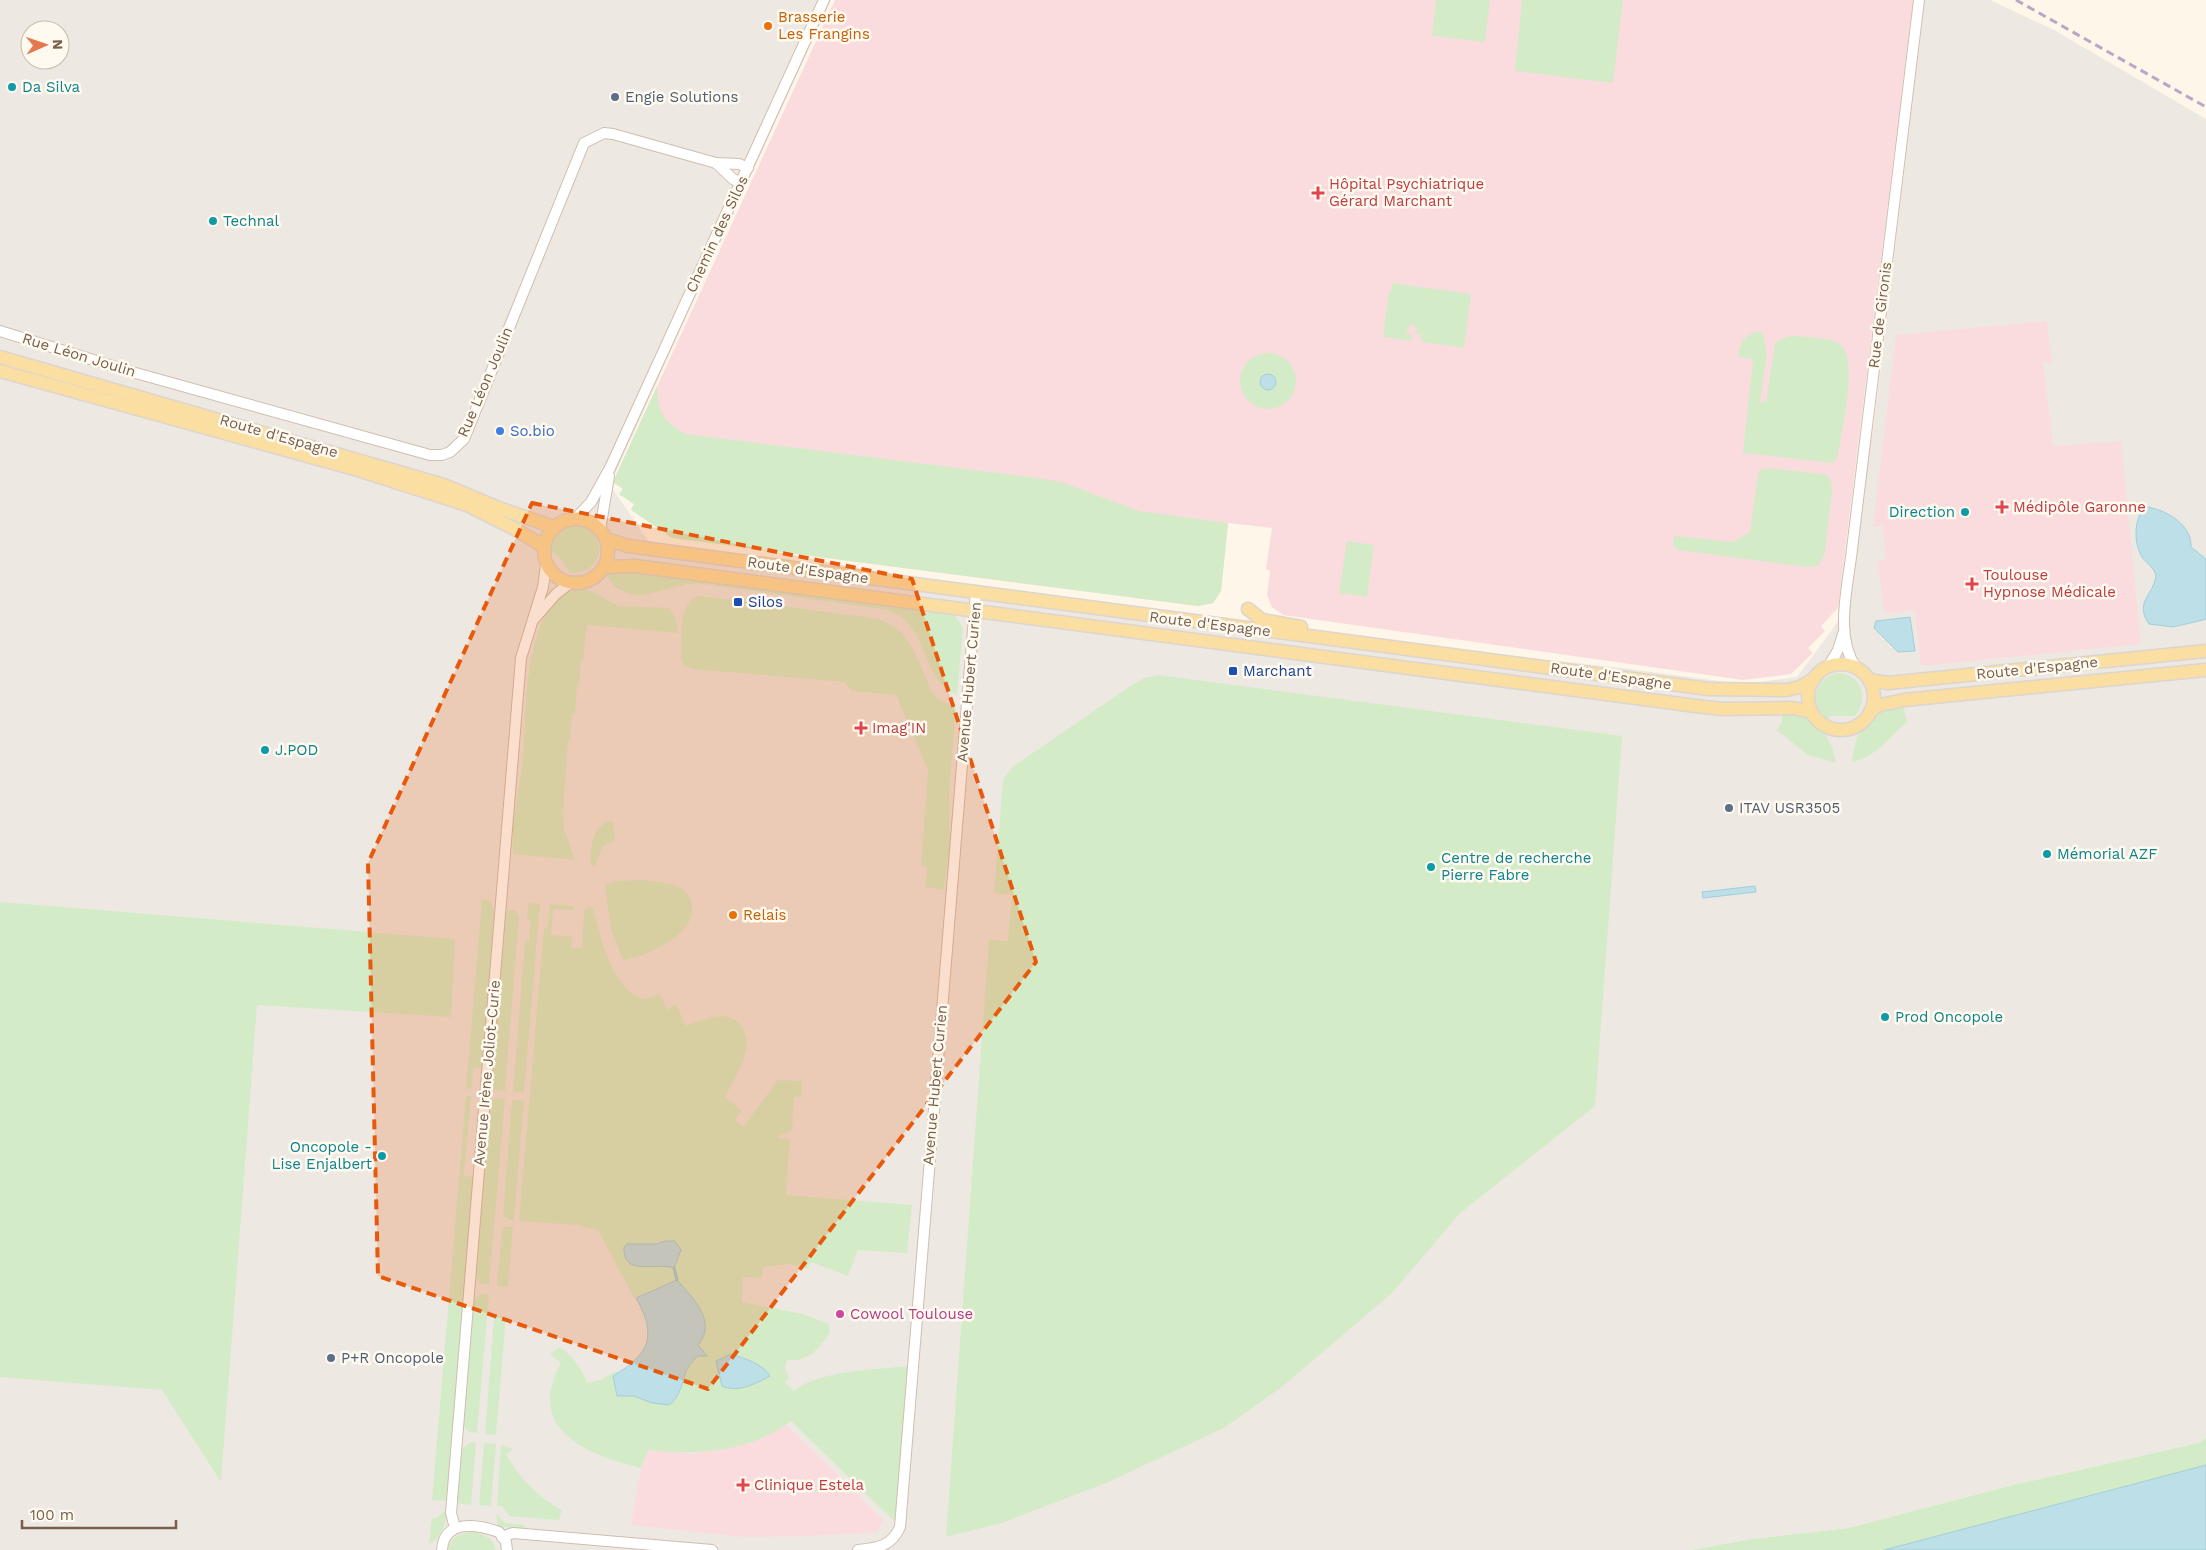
<svg xmlns="http://www.w3.org/2000/svg" width="2206" height="1550" font-family="'Work Sans',sans-serif">
	<style>
		.industrial { fill: #eee8e2; fill-rule: evenodd }
		.medical { fill: #fadcde }
		.green { fill: #d4ebc7 }
		.water { fill: #bddfe7; stroke: #a3ced9 }
		.lines { fill: none; stroke-linecap: round; stroke-linejoin: round }
		.stream { stroke: #a3ced9; stroke-width: 3 }
		.minor-casing { stroke: #cfbeae; stroke-width: 12 }
		.major-casing { stroke: #dcd5d0; stroke-width: 15 }
		.minor { stroke: #fff; stroke-width: 10 }
		.major { stroke: #fadea2; stroke-width: 12 }
		.rail { stroke: #baa6c7; stroke-width: 3; stroke-dasharray: 8 5; stroke-linecap: butt }
		.marked { fill: #e8590c; fill-opacity: 0.2; stroke: #e8590c; stroke-width: 4; stroke-dasharray: 10 6; stroke-linejoin: round }
		.food-dot { fill: #e8710a; stroke: #fffaf0; stroke-width: 2 }
		.culture-dot { fill: #0f9aa8; stroke: #fffaf0; stroke-width: 2 }
		.service-dot { fill: #5c6f8a; stroke: #fffaf0; stroke-width: 2 }
		.health-dot { fill: #e0444e; stroke: #fffaf0; stroke-width: 2 }
		.shop-dot { fill: #3f7fe0; stroke: #fffaf0; stroke-width: 2 }
		.transit-dot { fill: #1a4fb4; stroke: #fffaf0; stroke-width: 2 }
		.hotel-dot { fill: #d1479c; stroke: #fffaf0; stroke-width: 2 }
		.labels { text-anchor: middle; stroke-width: 5; stroke-linejoin: round; paint-order: stroke }
		.food-label { font-size: 15px; fill: #c56008; stroke: #fffaf0; text-anchor: start }
		.culture-label { font-size: 15px; fill: #0d838f; stroke: #fffaf0; text-anchor: start }
		.service-label { font-size: 15px; fill: #4e5e75; stroke: #fffaf0; text-anchor: start }
		.health-label { font-size: 15px; fill: #be3a42; stroke: #fffaf0; text-anchor: start }
		.street-label { font-size: 15px; fill: #785e4c; stroke: #fffaf0 }
		.shop-label { font-size: 15px; fill: #366cbe; stroke: #fffaf0; text-anchor: start }
		.transit-label { font-size: 15px; fill: #164399; stroke: #fffaf0; text-anchor: start }
		.hotel-label { font-size: 15px; fill: #b23c85; stroke: #fffaf0; text-anchor: start }
	</style>
	<rect width="100%" height="100%" fill="#fdf6e9"/>
	<path class="industrial" d="M0,0H831L610,485L649,542L1411,645L1622,668L1742,684L1797,677L1840,619L1873,431L1925,0H1990L2054,30L2206,119V1438L2198,1443L2013,1485L1848,1528L1751,1539L1691,1550H0ZM30,30H60V60H30Z"/>
	<g class="medical">
		<path d="M835,0H1913L1838,608L1821,626L1825,631L1808,648L1813,653L1791,674L1743,680L1283,615L1272,607L1267,595L1270,571L1266,569L1272,528L1228,523L1221,591L1213,603L1198,606L805,555L631,510L634,504L619,494L623,489L613,482Z"/>
		<path d="M2047,321L2052,364L2043,361L2053,446L2121,441L2141,644L1921,666L1915,610L1884,613L1878,561L1886,560L1883,526L1873,527L1896,335Z"/>
		<path d="M786,1425L884,1520L877,1532L807,1536L744,1537L631,1525L641,1468L648,1450L693,1454L751,1442Z"/>
	</g>
	<g class="green">
		<path d="M1436,0H1490L1485,42L1432,36Z"/>
		<path d="M1522,0H1623L1613,83L1515,71Z"/>
		<path d="M1392,283L1471,294L1464,348L1422,342L1421,335L1415,333L1418,329L1411,324L1406,332L1412,336L1411,341L1383,337L1389,292H1391Z"/>
		<path d="M1757,331L1763,334L1767,353L1760,402H1766L1775,343C1789,333 1799,336 1815,338C1823,339 1834,339 1841,345C1859,361 1841,432 1838,455L1833,463L1743,453L1753,359L1738,357C1740,343 1743,337 1757,331Z"/>
		<circle cx="1268" cy="381" r="28"/>
		<path d="M657,386C658,412 663,422 686,434L1046,479L1064,483L1139,511L1228,523L1221,591L1213,603L1198,606L672,538L631,510L634,504L619,494L623,489L613,482Z"/>
		<path d="M1769,468L1827,475L1831,480L1832,490L1825,553L1818,566L1807,567L1678,550L1673,546L1674,536L1733,542L1750,532L1758,475L1760,470Z"/>
		<path d="M576,524C610,532 605,574 570,573L562,560L551,550C552,534 561,526 576,524Z"/>
		<path d="M1347,541L1374,545L1367,597L1339,593Z"/>
		<path d="M624,570L949,613L955,615L963,628L957,695C919,679 931,626 888,610L711,585C702,584 692,583 683,585C654,591 627,608 606,575Z"/>
		<path d="M579,588L596,593L618,606L669,608L675,617L678,633L587,625L583,660H581L579,686H577L575,714H572L570,741H568L563,814L564,828L575,860L513,854C511,818 519,794 523,760C527,714 521,602 579,588Z"/>
		<path d="M701,596L866,617C875,619 884,620 892,625C913,637 922,671 932,692L939,700L956,707L949,793L950,844L944,890L925,887L927,867L921,865L928,770L896,695L852,691L845,682L692,669L684,665L681,658C682,641 677,599 701,596Z"/>
		<path d="M1837,673C1861,674 1870,697 1855,716H1830L1828,719C1808,705 1813,679 1837,673Z"/>
		<path d="M1158,675L1622,736L1595,1106L1460,1213L1392,1293L1283,1386L1224,1428L1106,1483L1002,1523L946,1537L989,940L1008,941L1012,895L994,893L1003,780L1011,768L1126,689L1144,678Z"/>
		<path d="M1903,705L1907,722C1888,738 1878,756 1852,762C1856,727 1868,713 1903,705Z"/>
		<path d="M1782,713L1802,715L1825,734L1833,749L1836,763L1808,755L1777,730L1782,722Z"/>
		<path d="M612,820L615,840L603,846L595,866L591,865C590,847 592,825 612,820Z"/>
		<path d="M645,880C657,882 672,882 682,889C689,893 692,901 692,909C693,936 646,957 623,960L611,930L605,885L614,881Z"/>
		<path d="M482,899L491,901L494,912L492,952L483,1068H473L472,1089L466,1088Z"/>
		<path d="M0,902L455,939L451,1017L257,1005L221,1482L162,1390L0,1377Z"/>
		<path d="M528,903L540,904L524,1093L513,1092L525,941H529L531,920H527Z"/>
		<path d="M550,904L573,906L576,910L553,909L551,935L572,937L571,948H582L584,911L587,907H593C600,935 612,993 646,999L660,994L667,1010L676,1004L686,1026C704,1019 730,1007 743,1028C745,1032 747,1038 747,1043C746,1061 733,1081 725,1097L742,1111L735,1119L743,1127L778,1080L802,1081L801,1097H794L792,1130L779,1136V1139H790L786,1195L912,1205L907,1253L858,1250L848,1276L811,1262L808,1269L790,1264L763,1267L762,1278L743,1277L742,1302L803,1314L829,1324L830,1332C819,1349 809,1362 787,1360L785,1368L789,1378L785,1382L794,1391C819,1370 875,1370 908,1366L895,1520L892,1519L791,1421C752,1452 696,1456 648,1450L641,1468C588,1455 524,1430 561,1363L550,1354L560,1347C573,1357 581,1367 587,1383L600,1380L617,1371L618,1373L613,1376L617,1396L624,1397L682,1386L688,1367L698,1356V1345L677,1280L634,1298L598,1230L576,1225L519,1221L544,928L548,927Z"/>
		<path d="M507,910L516,911L519,916L505,1091L490,1090Z"/>
		<path d="M466,1096H471L464,1176L474,1177L447,1501L432,1500Z"/>
		<path d="M489,1098L505,1099L489,1285L481,1284L475,1276Z"/>
		<path d="M512,1100L524,1101L514,1221L503,1217Z"/>
		<path d="M505,1227H513L508,1287L497,1286L502,1231Z"/>
		<path d="M481,1294H489L477,1433L469,1432L463,1426L473,1300Z"/>
		<path d="M498,1316H506L496,1435L485,1434L494,1319Z"/>
		<path d="M2206,1438V1465L1884,1550H1691L1751,1539L1848,1528L2013,1485L2198,1443Z"/>
		<path d="M472,1442L476,1443L471,1505L456,1503L461,1449Z"/>
		<path d="M484,1443L496,1444L491,1506L479,1505Z"/>
		<path d="M501,1445L513,1449L506,1454C520,1479 537,1496 562,1510L559,1520L509,1516L502,1506H497Z"/>
		<path d="M447,1510C446,1523 442,1538 429,1544L432,1518H436Z"/>
		<path d="M496,1513L505,1523L525,1525L524,1529L498,1526Z"/>
		<path d="M474,1532C485,1535 493,1538 496,1550H448C451,1536 461,1533 474,1532Z"/>
	</g>
	<g class="water">
		<circle cx="1268" cy="382" r="8"/>
		<path d="M2148,507C2168,511 2192,525 2191,547L2206,559V619L2203,620L2173,627L2149,624C2134,602 2153,596 2156,576C2155,568 2147,564 2142,557C2134,544 2133,519 2145,508Z"/>
		<path d="M1910,617L1915,651L1898,652L1874,628L1876,621Z"/>
		<path d="M1755,886L1756,892L1703,898L1702,892Z"/>
		<path d="M666,1241H675L681,1250L674,1268C655,1262 622,1277 624,1247L627,1244H656Z"/>
		<path d="M677,1280C692,1297 718,1322 698,1345L707,1356H698C694,1360 690,1364 687,1369C682,1381 681,1397 669,1405L652,1403L634,1396H617L613,1376C649,1354 658,1337 636,1298Z"/>
		<path d="M731,1354C744,1358 763,1364 770,1376C756,1384 737,1393 722,1386L716,1361Z"/>
		<path d="M2206,1465V1550H1884Z"/>
	</g>
	<g class="lines">
		<path class="stream" d="M674,1268L677,1280"/>
		<g class="minor-casing">
			<g id="minor">
				<path d="M716,163L733,179L741,183"/>
				<path d="M0,331L132,372L430,455H442L450,452L464,439L584,143L604,133L613,134L716,163L739,164L748,168"/>
				<path d="M576,518L591,502L610,468L824,0"/>
				<path d="M600,530L609,476"/>
				<path d="M535,618L556,594L570,583"/>
				<path d="M1828,667L1838,650L1843,634"/>
				<path d="M1856,668C1834,635 1848,587 1852,549L1919,0"/>
				<path d="M455,1528L451,1513L521,658L543,587L546,565"/>
				<path d="M502,1537L513,1533L712,1550"/>
				<path d="M442,1550C444,1519 477,1524 499,1532L506,1542L507,1550"/>
				<path d="M858,1550C878,1548 892,1546 900,1527L976,593"/>
			</g>
		</g>
		<g class="major-casing">
			<g id="major">
				<path d="M0,357L444,485L499,508L554,527"/>
				<path d="M0,371L358,470L467,505L515,529L543,546"/>
				<circle cx="576" cy="551" r="32"/>
				<path d="M606,539L628,546L1709,689L1787,690L1800,687L1814,679"/>
				<path d="M604,567L635,566L1696,706L1722,709L1793,708L1812,712"/>
				<path d="M1248,609L1262,620L1301,627"/>
				<circle cx="1841" cy="697" r="33"/>
				<path d="M1869,680L1888,683L2206,651"/>
				<path d="M1871,710L1880,705L1904,700L2206,670"/>
			</g>
		</g>
		<use href="#minor" class="minor"/>
		<use href="#major" class="major"/>
		<path class="rail" d="M2016,0L2206,107"/>
	</g>
	<path class="marked" d="M532,503L912,579L1036,962L708,1389L378,1276L368,863Z"/>
	<g class="food-dot">
		<circle cx="768" cy="26" r="5"/>
		<circle cx="733" cy="915" r="5"/>
	</g>
	<g class="culture-dot">
		<circle cx="12" cy="87" r="5"/>
		<circle cx="213" cy="221" r="5"/>
		<circle cx="1965" cy="512" r="5"/>
		<circle cx="265" cy="750" r="5"/>
		<circle cx="2047" cy="854" r="5"/>
		<circle cx="1431" cy="867" r="5"/>
		<circle cx="1885" cy="1017" r="5"/>
		<circle cx="382" cy="1156" r="5"/>
	</g>
	<g class="service-dot">
		<circle cx="615" cy="97" r="5"/>
		<circle cx="1729" cy="808" r="5"/>
		<circle cx="331" cy="1358" r="5"/>
	</g>
	<g class="health-dot">
		<path d="M1315.5 185.5h5v5h5v5h-5v5h-5v-5h-5v-5h5z"/>
		<path d="M1999.5 499.5h5v5h5v5h-5v5h-5v-5h-5v-5h5z"/>
		<path d="M1969.5 576.5h5v5h5v5h-5v5h-5v-5h-5v-5h5z"/>
		<path d="M858.5 720.5h5v5h5v5h-5v5h-5v-5h-5v-5h5z"/>
		<path d="M740.5 1477.5h5v5h5v5h-5v5h-5v-5h-5v-5h5z"/>
	</g>
	<circle class="shop-dot" cx="500" cy="431" r="5"/>
	<g class="transit-dot">
		<rect x="733" y="597" width="10" height="10" rx="2.5"/>
		<rect x="1228" y="666" width="10" height="10" rx="2.5"/>
	</g>
	<circle class="hotel-dot" cx="840" cy="1314" r="5"/>
	<g class="labels">
		<g class="food-label">
			<text x="778" y="22">Brasserie<tspan x="778" dy="17">Les Frangins</tspan></text>
			<text x="743" y="920">Relais</text>
		</g>
		<g class="culture-label">
			<text x="22" y="92">Da Silva</text>
			<text x="223" y="226">Technal</text>
			<text x="1955" y="517" text-anchor="end">Direction</text>
			<text x="275" y="755">J.POD</text>
			<text x="2057" y="859">Mémorial AZF</text>
			<text x="1441" y="863">Centre de recherche<tspan x="1441" dy="17">Pierre Fabre</tspan></text>
			<text x="1895" y="1022">Prod Oncopole</text>
			<text x="372" y="1152" text-anchor="end">Oncopole -<tspan x="372" dy="17">Lise Enjalbert</tspan></text>
		</g>
		<g class="service-label">
			<text x="625" y="102">Engie Solutions</text>
			<text x="1739" y="813">ITAV USR3505</text>
			<text x="341" y="1363">P+R Oncopole</text>
		</g>
		<g class="health-label">
			<text x="1329" y="189">Hôpital Psychiatrique<tspan x="1329" dy="17">Gérard Marchant</tspan></text>
			<text x="2013" y="512">Médipôle Garonne</text>
			<text x="1983" y="580">Toulouse<tspan x="1983" dy="17">Hypnose Médicale</tspan></text>
			<text x="872" y="733">Imag'IN</text>
			<text x="754" y="1490">Clinique Estela</text>
		</g>
		<g class="street-label">
			<text transform="translate(717 234) rotate(-65)" y="5">Chemin des Silos</text>
			<text transform="translate(1880 315) rotate(-83)" y="5">Rue de Gironis</text>
			<text transform="translate(79 355) rotate(17)" y="5">Rue Léon Joulin</text>
			<text transform="translate(485 382) rotate(-67)" y="5">Rue Léon Joulin</text>
			<text transform="translate(279 436) rotate(16)" y="5">Route d'Espagne</text>
			<text transform="translate(808 570) rotate(8)" y="5">Route d'Espagne</text>
			<text transform="translate(1210 624) rotate(7)" y="5">Route d'Espagne</text>
			<text transform="translate(2037 668) rotate(-6)" y="5">Route d'Espagne</text>
			<text transform="translate(1611 676) rotate(8)" y="5">Route d'Espagne</text>
			<text transform="translate(969 682) rotate(-85)" y="5">Avenue Hubert Curien</text>
			<text transform="translate(487 1073) rotate(-85)" y="5">Avenue Irène Joliot-Curie</text>
			<text transform="translate(935 1085) rotate(-85)" y="5">Avenue Hubert Curien</text>
		</g>
		<g class="shop-label">
			<text x="510" y="436">So.bio</text>
		</g>
		<g class="transit-label">
			<text x="748" y="607">Silos</text>
			<text x="1243" y="676">Marchant</text>
		</g>
		<g class="hotel-label">
			<text x="850" y="1319">Cowool Toulouse</text>
		</g>
	</g>
	<g transform="translate(45 45) rotate(88)"><circle r="24" fill="#fffaf0" stroke="#c9bcae"/>
	<path d="M0-4L9 19L0 12L-9 19Z" fill="#e5784f"/>
	<text y="-8" font-size="14" font-weight="bold" text-anchor="middle" fill="#785e4c">N</text>
	</g>
	<path d="M22 1520v8h154v-8" fill="none" stroke="#785e4c" stroke-width="2.5"/>
	<text x="30" y="1520" font-size="15" fill="#785e4c" stroke="#fffaf0" stroke-width="4" paint-order="stroke">100 m</text>
</svg>
